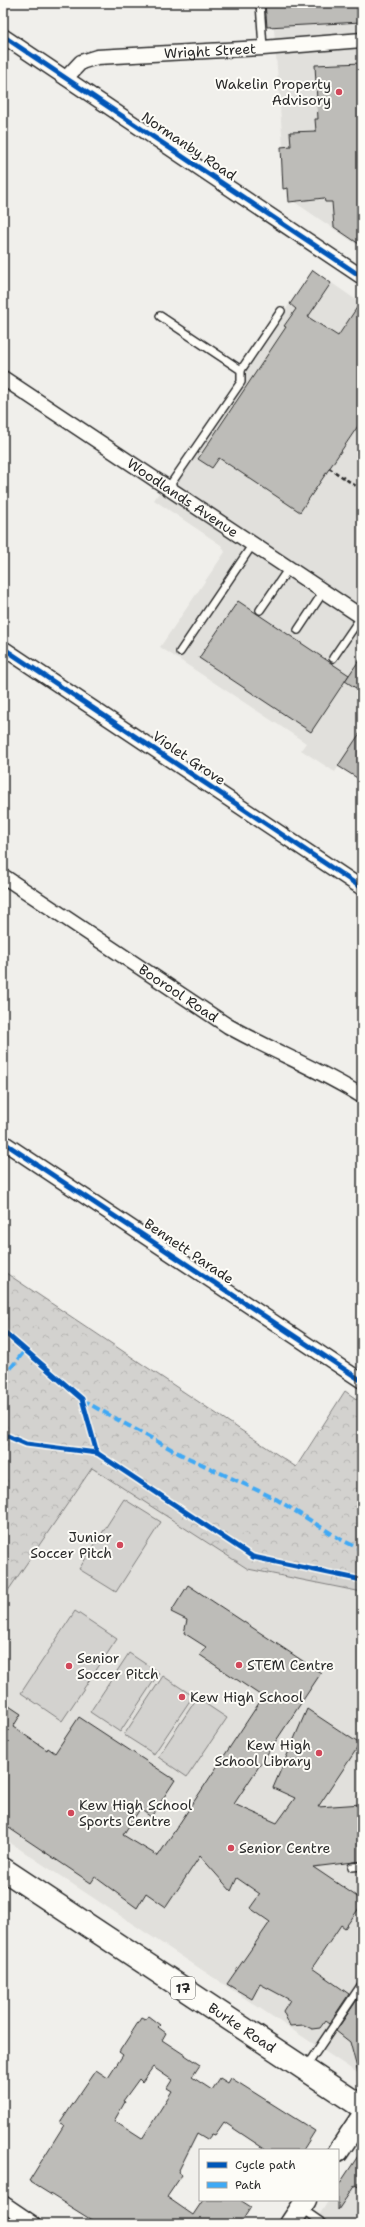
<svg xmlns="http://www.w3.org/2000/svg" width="365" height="2227" font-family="'Shantell Sans',sans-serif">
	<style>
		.built { fill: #e1e0dc }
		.forest { fill: url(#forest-crowns); stroke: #7f7e7d }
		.garden { fill: #d3d2cf; stroke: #7f7e7d }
		.building { fill: #bdbcb8; stroke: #2b2b2b; fill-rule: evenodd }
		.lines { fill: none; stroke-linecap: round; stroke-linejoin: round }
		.lane-casing { stroke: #2b2b2b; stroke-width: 10 }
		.street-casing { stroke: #2b2b2b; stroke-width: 17 }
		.secondary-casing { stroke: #2b2b2b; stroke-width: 23 }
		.primary-casing { stroke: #2b2b2b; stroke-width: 25 }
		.path { stroke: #2b2b2b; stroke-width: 2.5; stroke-dasharray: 4 3; stroke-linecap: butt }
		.lane { stroke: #fdfcf7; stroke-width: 7 }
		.street { stroke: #fdfcf7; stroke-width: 14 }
		.secondary { stroke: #fdfcf7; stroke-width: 20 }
		.primary { stroke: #fdfcf7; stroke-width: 22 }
		.quiet { stroke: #3fa9f5; stroke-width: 4; stroke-dasharray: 8 4; stroke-linecap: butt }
		.cycleway-casing { stroke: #fdfcf7; stroke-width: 8 }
		.cycleway { stroke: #0057b8; stroke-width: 5 }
		.poi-dot { fill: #d1495b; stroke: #fdfcf7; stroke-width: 1.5 }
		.labels { text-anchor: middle; stroke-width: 4; stroke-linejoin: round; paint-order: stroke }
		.shield { fill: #fdfcf7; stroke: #6a6a68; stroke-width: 1 }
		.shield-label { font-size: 13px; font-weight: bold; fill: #2b2b2b }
		.street-label { font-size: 14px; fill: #2b2b2b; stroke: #fdfcf7 }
		.poi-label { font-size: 14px; fill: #2b2b2b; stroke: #fdfcf7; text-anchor: start }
	</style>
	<defs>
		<pattern id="forest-crowns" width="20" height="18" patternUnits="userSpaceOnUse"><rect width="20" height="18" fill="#d3d2cf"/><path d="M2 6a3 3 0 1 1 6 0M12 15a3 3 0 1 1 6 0" fill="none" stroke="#b5b4b2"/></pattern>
	</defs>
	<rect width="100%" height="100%" fill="#f0efeb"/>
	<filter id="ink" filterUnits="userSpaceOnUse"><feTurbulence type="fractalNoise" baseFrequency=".025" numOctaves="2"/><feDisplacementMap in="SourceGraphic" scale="8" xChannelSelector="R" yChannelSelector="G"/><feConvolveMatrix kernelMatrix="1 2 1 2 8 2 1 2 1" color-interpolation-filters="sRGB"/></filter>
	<g filter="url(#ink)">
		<g class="built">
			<path d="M272,3H362V248L287,197Z"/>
			<path d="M313,270L362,304V781L339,766L335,772L301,750L306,743L160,647L225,552L221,545L154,500Z"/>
			<path d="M92,1467L248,1569L362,1592V2076L3,1838V1598Z"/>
			<path d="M362,2150V2224H328L318,2217L329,2200H338Z"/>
		</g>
		<path class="forest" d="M3,1271L296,1467L345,1391L362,1403V1592L248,1569L92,1468L3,1598Z"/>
		<g class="garden">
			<path d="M124,1499L161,1522L116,1592L79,1569Z"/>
			<path d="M75,1611L117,1639L62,1721L21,1693Z"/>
			<path d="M129,1653L159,1673L120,1732L90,1712Z"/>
			<path d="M163,1676L193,1696L154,1754L124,1735Z"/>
			<path d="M197,1698L227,1718L187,1777L158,1757Z"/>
		</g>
		<g class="building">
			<path d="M265,3H362V22L267,27Z"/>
			<path d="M362,63V246L334,227L332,202H325L324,198L289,202L288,188L283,189L281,147L291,146L290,132L316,131L315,119H318L315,65Z"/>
			<path d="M313,270L331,283L308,317L338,336L362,300V420L300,512L219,458L212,468L198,459L286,327L284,326L296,309L290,304Z"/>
			<path d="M238,601L349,675L311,732L199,658Z"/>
			<path d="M362,656V692L345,681Z"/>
			<path d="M362,730V781L338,766Z"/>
			<path d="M188,1585L321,1673L234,1804L277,1823L295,1798L273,1788L307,1709L360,1744L318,1807L362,1804V1861L313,1867L362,1900V1904L345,1928L341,1925L312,1968L349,1994L329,2024L325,2021L320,2028L312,2029L304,2025L290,2026L283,2011L290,2000L260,1984L252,1999L227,1984L270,1922L250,1908L260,1894L237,1878L231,1891L200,1856L166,1907L146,1893L137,1908L95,1877L91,1883L3,1824V1702L21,1714L13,1727L47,1750L48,1748L55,1753L79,1717L175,1780L151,1817L140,1809L123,1835L158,1856L263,1697L200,1655L206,1647L184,1633L187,1620L171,1612Z"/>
			<path d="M357,2000L362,2003V2071L358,2072L350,2042L336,2031Z"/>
			<path d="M148,2016L160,2025L158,2027L166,2033L162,2040L200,2065L192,2077L212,2090L220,2078L228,2083L231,2078L315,2131L303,2150H266L224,2122L215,2135L212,2134L207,2140L197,2134L178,2172L182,2175L167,2197L193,2215L203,2200H240L251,2207L240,2224H98L29,2181L64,2125L60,2123L96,2070L108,2078L123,2055L119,2052L141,2018L145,2020ZM153,2067L172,2080L167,2088L172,2091L142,2139L114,2121L125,2102L123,2101L139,2079L142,2082Z"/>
			<path d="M362,2150V2189L355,2185L338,2210V2186Z"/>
		</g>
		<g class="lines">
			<g class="lane-casing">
				<g id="lane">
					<path d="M260,3L263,48"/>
					<path d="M160,316L241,370V382L168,488"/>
					<path d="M241,370L281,311"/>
					<path d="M260,610L289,568"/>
					<path d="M298,630L324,591"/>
					<path d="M180,652L253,544"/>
					<path d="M333,658L361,617"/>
					<path d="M352,1867L362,1866"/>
					<path d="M306,2067L362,1984"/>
					<path d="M301,2208L324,2224"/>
				</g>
			</g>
			<g class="street-casing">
				<g id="street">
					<path d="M3,36L362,277"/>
					<path id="s1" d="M66,78L81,62L97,57L263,48L362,40"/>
					<path id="s2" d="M3,378L362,617"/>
					<path d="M3,648L362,888"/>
					<path id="s3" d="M3,876L228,1026C272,1051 319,1069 362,1096"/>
					<path d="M3,1142L362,1381"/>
					<path d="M3,2203L34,2224"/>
				</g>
			</g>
			<g class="secondary-casing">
				<g id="secondary">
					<path d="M338,2152L362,2116"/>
					<path d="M290,2224L306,2200"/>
				</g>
			</g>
			<g class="primary-casing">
				<g id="primary">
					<path id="s4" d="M3,1869L362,2107"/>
				</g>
			</g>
			<path class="path" d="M329,468L362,490"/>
			<use href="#lane" class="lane"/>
			<use href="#street" class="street"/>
			<use href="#secondary" class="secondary"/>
			<use href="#primary" class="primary"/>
			<g class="quiet">
				<path d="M3,1378L26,1349"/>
				<path d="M82,1400L180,1454L276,1499L340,1539L362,1550"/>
			</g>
			<g class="cycleway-casing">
				<g id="cycleway">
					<path d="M3,36L362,277"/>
					<path d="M3,648L362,888"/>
					<path d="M3,1142L362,1381"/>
					<path d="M3,1331L82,1399L97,1453"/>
					<path d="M3,1434L26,1444L97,1453L253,1557L362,1580"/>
				</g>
			</g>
			<use href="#cycleway" class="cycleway"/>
		</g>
	</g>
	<g class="poi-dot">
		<circle cx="339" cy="92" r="4"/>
		<circle cx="120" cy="1545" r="4"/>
		<circle cx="239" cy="1665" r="4"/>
		<circle cx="69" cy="1666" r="4"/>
		<circle cx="182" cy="1697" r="4"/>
		<circle cx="319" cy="1753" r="4"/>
		<circle cx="71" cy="1813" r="4"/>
		<circle cx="231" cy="1848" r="4"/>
	</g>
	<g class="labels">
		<rect class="shield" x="171" y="1977" width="24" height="22" rx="3"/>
		<g class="shield-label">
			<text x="183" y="1993">17</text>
		</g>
		<g class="street-label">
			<text dy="5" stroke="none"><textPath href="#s1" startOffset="152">Wright Street</textPath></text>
			<text transform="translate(189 146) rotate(34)" y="5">Normanby Road</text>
			<text dy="5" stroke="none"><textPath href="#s2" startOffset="216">Woodlands Avenue</textPath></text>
			<text transform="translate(189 758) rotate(34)" y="5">Violet Grove</text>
			<text dy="5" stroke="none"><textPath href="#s3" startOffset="211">Boorool Road</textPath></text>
			<text transform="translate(189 1251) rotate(34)" y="5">Bennett Parade</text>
			<text dy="5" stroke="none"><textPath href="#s4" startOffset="287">Burke Road</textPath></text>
		</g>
		<g class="poi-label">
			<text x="331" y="89" text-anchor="end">Wakelin Property<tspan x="331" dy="16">Advisory</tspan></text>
			<text x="112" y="1542" text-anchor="end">Junior<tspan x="112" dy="16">Soccer Pitch</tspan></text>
			<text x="77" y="1663">Senior<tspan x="77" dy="16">Soccer Pitch</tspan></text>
			<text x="247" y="1670">STEM Centre</text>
			<text x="190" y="1702">Kew High School</text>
			<text x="311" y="1750" text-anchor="end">Kew High<tspan x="311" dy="16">School Library</tspan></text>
			<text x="79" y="1810">Kew High School<tspan x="79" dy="16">Sports Centre</tspan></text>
			<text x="239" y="1853">Senior Centre</text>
		</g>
	</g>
	<rect width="365" height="2227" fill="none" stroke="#fdfcf7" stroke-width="16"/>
	<rect x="8" y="8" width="349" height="2211" fill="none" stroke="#2b2b2b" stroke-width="1.5" filter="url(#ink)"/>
	<rect x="199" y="2149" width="140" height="52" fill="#fdfcf7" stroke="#a9a8a5"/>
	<rect x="207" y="2162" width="20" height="6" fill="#0057b8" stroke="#a9a8a5"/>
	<text x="235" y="2169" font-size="12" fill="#2b2b2b">Cycle path</text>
	<rect x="207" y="2182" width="20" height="6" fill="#3fa9f5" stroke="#a9a8a5"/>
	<text x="235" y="2189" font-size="12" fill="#2b2b2b">Path</text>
</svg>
